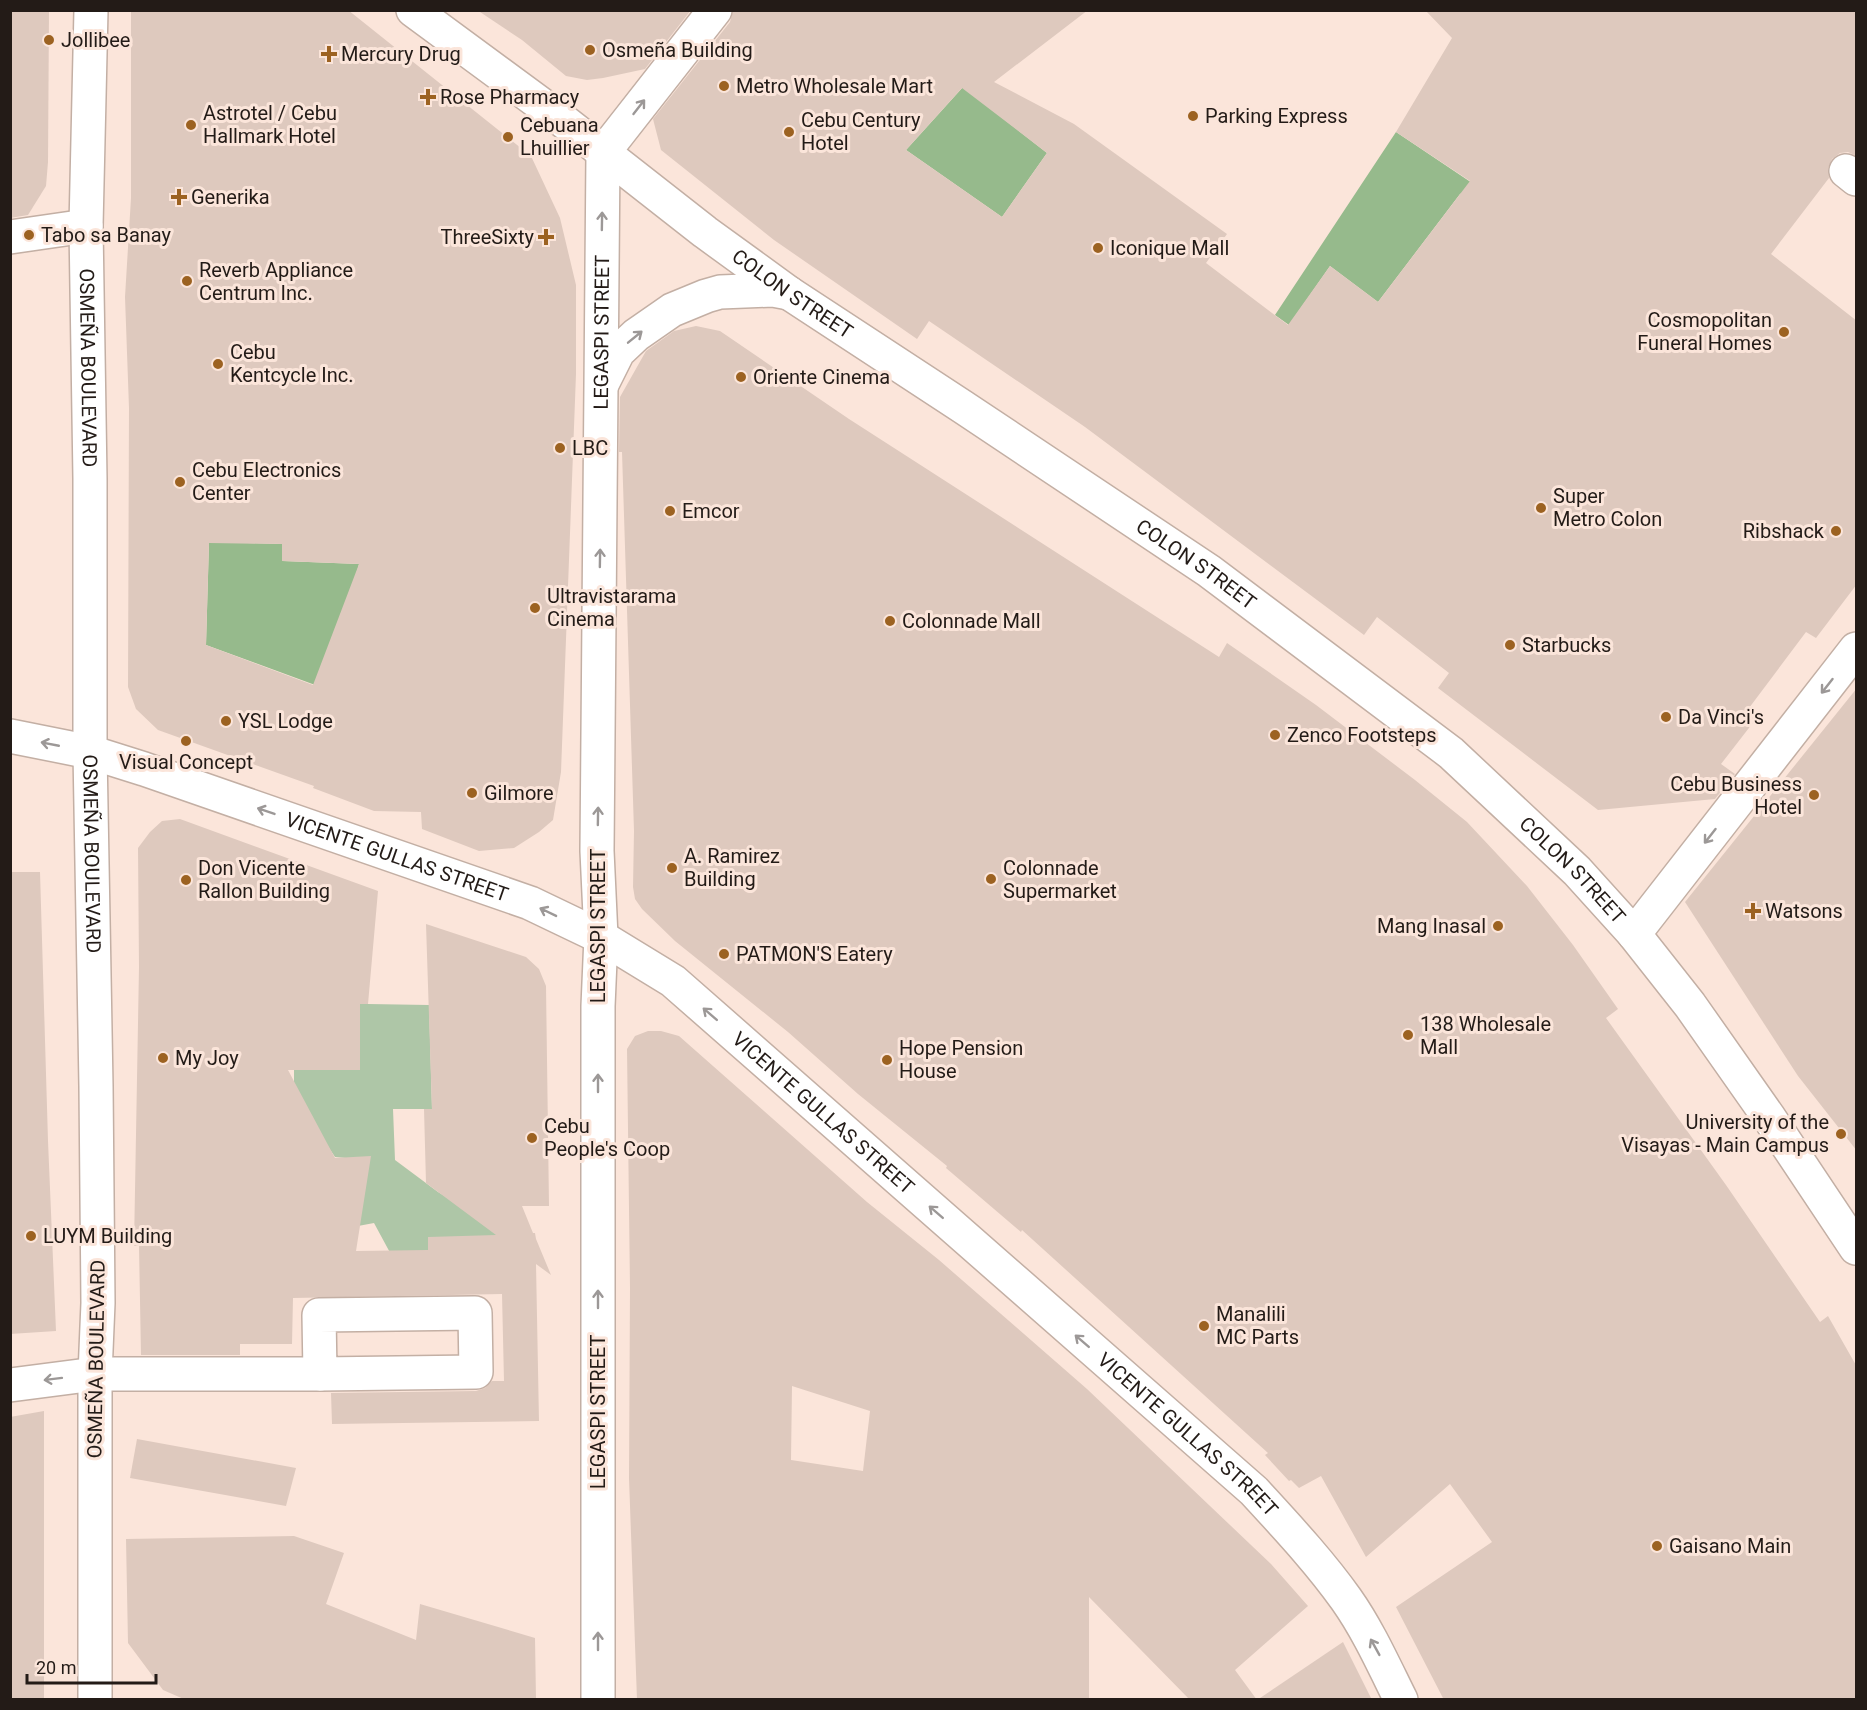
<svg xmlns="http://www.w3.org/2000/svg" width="1867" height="1710" font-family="Roboto,sans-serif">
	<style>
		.green { fill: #aec6a7 }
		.forest { fill: #96ba8c }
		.building { fill: #dec9be; fill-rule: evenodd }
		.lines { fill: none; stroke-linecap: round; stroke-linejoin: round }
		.minor-casing { stroke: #c3afa4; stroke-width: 36 }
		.major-casing { stroke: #c3afa4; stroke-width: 36 }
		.minor { stroke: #fff; stroke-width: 33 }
		.major { stroke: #fff; stroke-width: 33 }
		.oneway { stroke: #9c9897 }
		.poi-dot { fill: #9c6221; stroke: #fbe5da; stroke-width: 2 }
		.labels { text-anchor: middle; stroke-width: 6; stroke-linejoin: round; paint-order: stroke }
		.poi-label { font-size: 20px; fill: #231b17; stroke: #fbe5da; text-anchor: start }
		.street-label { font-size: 20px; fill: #231b17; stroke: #fbe5da }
	</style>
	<rect width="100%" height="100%" fill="#fbe5da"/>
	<path class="green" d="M310,1000L368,1004L429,1005L432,1109H393L395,1160L438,1192L542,1254L394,1260L374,1223L358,1226L346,1158L335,1157L294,1095V1070H360V1017Z"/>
	<g class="forest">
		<path d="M963,87L1047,153L1002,217L906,150Z"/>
		<path d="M1396,132L1475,185L1460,194L1378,302L1330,266L1289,325L1275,315Z"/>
		<path d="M209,542L282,544L283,561L359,564L326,689L206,645Z"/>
	</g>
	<g class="building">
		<path d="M10,10H49L48,162L46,186L28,215L10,218Z"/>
		<path d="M131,10H348L531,156L560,218L576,285V374L561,772L553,820L539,832L514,848L479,851L422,829L421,812L374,811L313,788L314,786L158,730L136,709L128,687L129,408L125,297L131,198ZM209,543L282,544V561L359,564L313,685L206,645Z"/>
		<path d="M477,10H691L645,69L603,78L587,80L566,76L522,40Z"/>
		<path d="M733,10H1088L994,82L1074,124L1227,234L1206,263L1288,325L1330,266L1378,302L1470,181L1396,132L1452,38L1425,10H1857V156L1848,152L1840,153L1832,159L1828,168L1829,178L1771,254L1857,321V584L1816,638L1806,632L1749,708L1759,715L1721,764L1735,774L1715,799L1598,810L1438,688L1449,673L1377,617L1364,635L1085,427L929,321L917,339L774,240L661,150L653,119L730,22ZM962,88L1047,153L1002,217L906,150Z"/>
		<path d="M696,326L720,331L849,419L1219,657L1227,643L1316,705L1415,780L1467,822L1527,886L1573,945L1618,1009L1606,1018L1726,1185L1820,1322L1828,1316L1857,1367V1700H1444L1396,1607L1492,1542L1450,1484L1366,1557L1321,1476L1299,1488L1291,1480L1289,1481L1265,1455L1268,1453L1022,1230L1021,1232L946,1168L947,1166L858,1094L788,1032L675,941L642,909L635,899L633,887L634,831L622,452H619L620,397L646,351L674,331Z"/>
		<path d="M1857,688V1151L1798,1076L1685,902Z"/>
		<path d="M180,819L378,891L368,1004H360V1070H288L335,1158L371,1156L356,1251L428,1250V1237L496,1235L426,1183L424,1109H432L426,924L526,957L539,969L546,986L549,1206H522L533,1233H535L536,1239L551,1275L536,1264L539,1421L332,1424L331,1393L476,1391L485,1388L492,1381H504L502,1294L293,1298L292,1344H240V1355H141L139,1246H134L139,967L138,848L150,832L162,821Z"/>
		<path d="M10,872H40L48,1141L56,1331L10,1334Z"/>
		<path d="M648,1031H661L679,1036L867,1202L939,1260L1087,1389L1271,1564L1308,1606L1235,1670L1257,1700H1190L1089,1597V1700H637L629,1478L630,1288L627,1049L635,1036ZM792,1386L870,1411L863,1471L791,1460Z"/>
		<path d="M44,1411V1700H10V1417Z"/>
		<path d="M137,1439L296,1468L286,1506L130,1478Z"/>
		<path d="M294,1536L344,1553L326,1604L416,1640L420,1604L535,1638L536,1700H186L163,1690L128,1643L126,1539Z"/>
		<path d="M1343,1642L1372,1700H1257Z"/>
	</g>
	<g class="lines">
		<g class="minor-casing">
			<g id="minor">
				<path d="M1846,171L1856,179"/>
				<path d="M10,237L86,226"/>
				<path id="s1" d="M10,736L90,752L144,769L530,903L601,937L673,981L1254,1491C1286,1526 1319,1561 1346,1599C1368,1630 1384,1666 1401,1700"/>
				<path d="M1634,934L1856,649"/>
				<path d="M475,1313L476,1372L320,1374L319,1315Z"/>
				<path d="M10,1385L95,1374H320"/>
				<path id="s2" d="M598,1700V1006L601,937L597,851L603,153L715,10"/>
			</g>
		</g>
		<g class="major-casing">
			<g id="major">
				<path id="s3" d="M91,10L86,226L90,479V752L96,1086L98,1303L95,1374V1700"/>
				<path id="s4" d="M413,10L557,116L705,232L789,293L963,407L1209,571L1451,753L1577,871L1634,934L1690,1005L1768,1116L1856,1248"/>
				<path d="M602,384L618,352L636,335L672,310L706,296L720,292L773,290L789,293"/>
			</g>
		</g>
		<use href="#minor" class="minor"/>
		<use href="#major" class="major"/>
	</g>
	<defs><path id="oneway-shaft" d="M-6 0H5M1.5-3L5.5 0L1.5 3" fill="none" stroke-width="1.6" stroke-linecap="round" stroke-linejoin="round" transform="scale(1.5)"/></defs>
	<g class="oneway">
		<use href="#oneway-shaft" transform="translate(639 107) rotate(-52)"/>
		<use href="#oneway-shaft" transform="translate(602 221) rotate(-89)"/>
		<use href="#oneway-shaft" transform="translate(635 337) rotate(-39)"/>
		<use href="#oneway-shaft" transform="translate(600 558) rotate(-89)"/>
		<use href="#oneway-shaft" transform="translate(1827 686) rotate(128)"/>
		<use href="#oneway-shaft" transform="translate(50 744) rotate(-169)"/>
		<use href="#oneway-shaft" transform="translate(266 811) rotate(-161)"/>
		<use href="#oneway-shaft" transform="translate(598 816) rotate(-89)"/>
		<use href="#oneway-shaft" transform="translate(1710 836) rotate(128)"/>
		<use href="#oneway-shaft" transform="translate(548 912) rotate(-154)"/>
		<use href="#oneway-shaft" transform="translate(710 1014) rotate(-139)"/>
		<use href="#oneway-shaft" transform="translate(598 1083) rotate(-90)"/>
		<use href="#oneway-shaft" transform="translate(936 1212) rotate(-139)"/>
		<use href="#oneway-shaft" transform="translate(598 1299) rotate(-90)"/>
		<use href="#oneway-shaft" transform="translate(1082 1341) rotate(-139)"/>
		<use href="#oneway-shaft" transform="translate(53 1379) rotate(173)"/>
		<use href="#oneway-shaft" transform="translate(598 1641) rotate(-90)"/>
		<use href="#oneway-shaft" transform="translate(1375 1647) rotate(-119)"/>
	</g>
	<g class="poi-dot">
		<circle cx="49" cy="40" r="6"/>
		<circle cx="590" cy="50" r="6"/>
		<path d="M326 45h6v6h6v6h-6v6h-6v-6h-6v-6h6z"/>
		<circle cx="724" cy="86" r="6"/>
		<path d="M425 88h6v6h6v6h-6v6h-6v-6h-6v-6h6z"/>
		<circle cx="1193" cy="116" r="6"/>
		<circle cx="191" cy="125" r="6"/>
		<circle cx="789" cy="132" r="6"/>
		<circle cx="508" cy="137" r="6"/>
		<path d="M176 188h6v6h6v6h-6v6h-6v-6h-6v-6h6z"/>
		<circle cx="29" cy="235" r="6"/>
		<path d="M543 228h6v6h6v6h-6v6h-6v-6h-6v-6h6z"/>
		<circle cx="1098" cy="248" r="6"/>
		<circle cx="187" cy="281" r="6"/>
		<circle cx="1784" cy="332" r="6"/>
		<circle cx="218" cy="364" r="6"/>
		<circle cx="741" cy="377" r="6"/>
		<circle cx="560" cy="448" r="6"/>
		<circle cx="180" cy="482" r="6"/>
		<circle cx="1541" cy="508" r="6"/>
		<circle cx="670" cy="511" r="6"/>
		<circle cx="1836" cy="531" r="6"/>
		<circle cx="535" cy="608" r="6"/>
		<circle cx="890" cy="621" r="6"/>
		<circle cx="1510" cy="645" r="6"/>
		<circle cx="1666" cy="717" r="6"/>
		<circle cx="226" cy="721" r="6"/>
		<circle cx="1275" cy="735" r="6"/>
		<circle cx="186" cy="741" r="6"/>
		<circle cx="472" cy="793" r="6"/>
		<circle cx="1814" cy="795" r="6"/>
		<circle cx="672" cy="868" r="6"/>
		<circle cx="991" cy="879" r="6"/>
		<circle cx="186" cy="880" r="6"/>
		<path d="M1750 902h6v6h6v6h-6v6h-6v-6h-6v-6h6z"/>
		<circle cx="1498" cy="926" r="6"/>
		<circle cx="724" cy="954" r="6"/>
		<circle cx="1408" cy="1035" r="6"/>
		<circle cx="163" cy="1058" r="6"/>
		<circle cx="887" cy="1060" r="6"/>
		<circle cx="1841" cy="1134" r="6"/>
		<circle cx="532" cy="1138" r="6"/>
		<circle cx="31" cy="1236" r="6"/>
		<circle cx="1204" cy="1326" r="6"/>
		<circle cx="1657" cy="1546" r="6"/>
	</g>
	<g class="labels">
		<g class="poi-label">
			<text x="61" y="47">Jollibee</text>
			<text x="602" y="57">Osmeña Building</text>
			<text x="341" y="61">Mercury Drug</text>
			<text x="736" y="93">Metro Wholesale Mart</text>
			<text x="440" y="104">Rose Pharmacy</text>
			<text x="203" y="120">Astrotel / Cebu<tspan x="203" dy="23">Hallmark Hotel</tspan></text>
			<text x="1205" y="123">Parking Express</text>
			<text x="801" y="127">Cebu Century<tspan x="801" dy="23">Hotel</tspan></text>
			<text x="520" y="132">Cebuana<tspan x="520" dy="23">Lhuillier</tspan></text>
			<text x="191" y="204">Generika</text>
			<text x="41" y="242">Tabo sa Banay</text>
			<text x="534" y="244" text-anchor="end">ThreeSixty</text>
			<text x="1110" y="255">Iconique Mall</text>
			<text x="199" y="277">Reverb Appliance<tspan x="199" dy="23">Centrum Inc.</tspan></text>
			<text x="1772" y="327" text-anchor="end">Cosmopolitan<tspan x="1772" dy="23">Funeral Homes</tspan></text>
			<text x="230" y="359">Cebu<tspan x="230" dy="23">Kentcycle Inc.</tspan></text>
			<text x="753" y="384">Oriente Cinema</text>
			<text x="572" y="455">LBC</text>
			<text x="192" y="477">Cebu Electronics<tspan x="192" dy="23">Center</tspan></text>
			<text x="1553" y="503">Super<tspan x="1553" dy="23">Metro Colon</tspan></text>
			<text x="682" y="518">Emcor</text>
			<text x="1824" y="538" text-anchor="end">Ribshack</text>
			<text x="547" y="603">Ultravistarama<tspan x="547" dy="23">Cinema</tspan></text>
			<text x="902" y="628">Colonnade Mall</text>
			<text x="1522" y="652">Starbucks</text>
			<text x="1678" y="724">Da Vinci's</text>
			<text x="238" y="728">YSL Lodge</text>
			<text x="1287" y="742">Zenco Footsteps</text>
			<text x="186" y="769" text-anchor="middle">Visual Concept</text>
			<text x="1802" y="791" text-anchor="end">Cebu Business<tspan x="1802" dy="23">Hotel</tspan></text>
			<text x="484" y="800">Gilmore</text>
			<text x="684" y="863">A. Ramirez<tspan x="684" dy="23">Building</tspan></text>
			<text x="198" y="875">Don Vicente<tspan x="198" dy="23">Rallon Building</tspan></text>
			<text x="1003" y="875">Colonnade<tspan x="1003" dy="23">Supermarket</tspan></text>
			<text x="1765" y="918">Watsons</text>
			<text x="1486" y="933" text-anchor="end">Mang Inasal</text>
			<text x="736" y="961">PATMON'S Eatery</text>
			<text x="1420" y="1031">138 Wholesale<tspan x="1420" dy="23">Mall</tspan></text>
			<text x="899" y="1055">Hope Pension<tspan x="899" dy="23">House</tspan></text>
			<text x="175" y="1065">My Joy</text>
			<text x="1829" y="1129" text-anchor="end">University of the<tspan x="1829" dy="23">Visayas - Main Campus</tspan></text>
			<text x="544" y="1133">Cebu<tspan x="544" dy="23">People's Coop</tspan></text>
			<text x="43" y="1243">LUYM Building</text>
			<text x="1216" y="1321">Manalili<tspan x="1216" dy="23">MC Parts</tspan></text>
			<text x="1669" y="1553">Gaisano Main</text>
		</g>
		<g class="street-label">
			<text dy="7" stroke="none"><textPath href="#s4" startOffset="474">COLON STREET</textPath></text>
			<text dy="7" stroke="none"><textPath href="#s2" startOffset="1368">LEGASPI STREET</textPath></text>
			<text dy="7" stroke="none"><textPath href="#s3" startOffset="358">OSMEÑA BOULEVARD</textPath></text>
			<text dy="7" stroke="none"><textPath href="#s4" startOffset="960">COLON STREET</textPath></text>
			<text dy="7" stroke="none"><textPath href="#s3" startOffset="844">OSMEÑA BOULEVARD</textPath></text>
			<text dy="7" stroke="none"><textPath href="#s1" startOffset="406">VICENTE GULLAS STREET</textPath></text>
			<text dy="7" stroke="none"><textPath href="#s4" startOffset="1446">COLON STREET</textPath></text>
			<text transform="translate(598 926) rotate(-90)" y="7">LEGASPI STREET</text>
			<text dy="7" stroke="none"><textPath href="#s1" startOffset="910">VICENTE GULLAS STREET</textPath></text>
			<text transform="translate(96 1359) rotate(-89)" y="7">OSMEÑA BOULEVARD</text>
			<text transform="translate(598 1412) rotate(-90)" y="7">LEGASPI STREET</text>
			<text dy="7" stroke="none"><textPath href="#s1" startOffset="1396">VICENTE GULLAS STREET</textPath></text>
		</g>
	</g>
	<rect width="1867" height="1710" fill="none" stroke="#231b17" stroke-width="24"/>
	<path d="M27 1674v9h129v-9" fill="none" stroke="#231b17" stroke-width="3"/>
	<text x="36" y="1674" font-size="18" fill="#231b17" stroke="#fbe5da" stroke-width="4.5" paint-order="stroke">20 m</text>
</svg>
